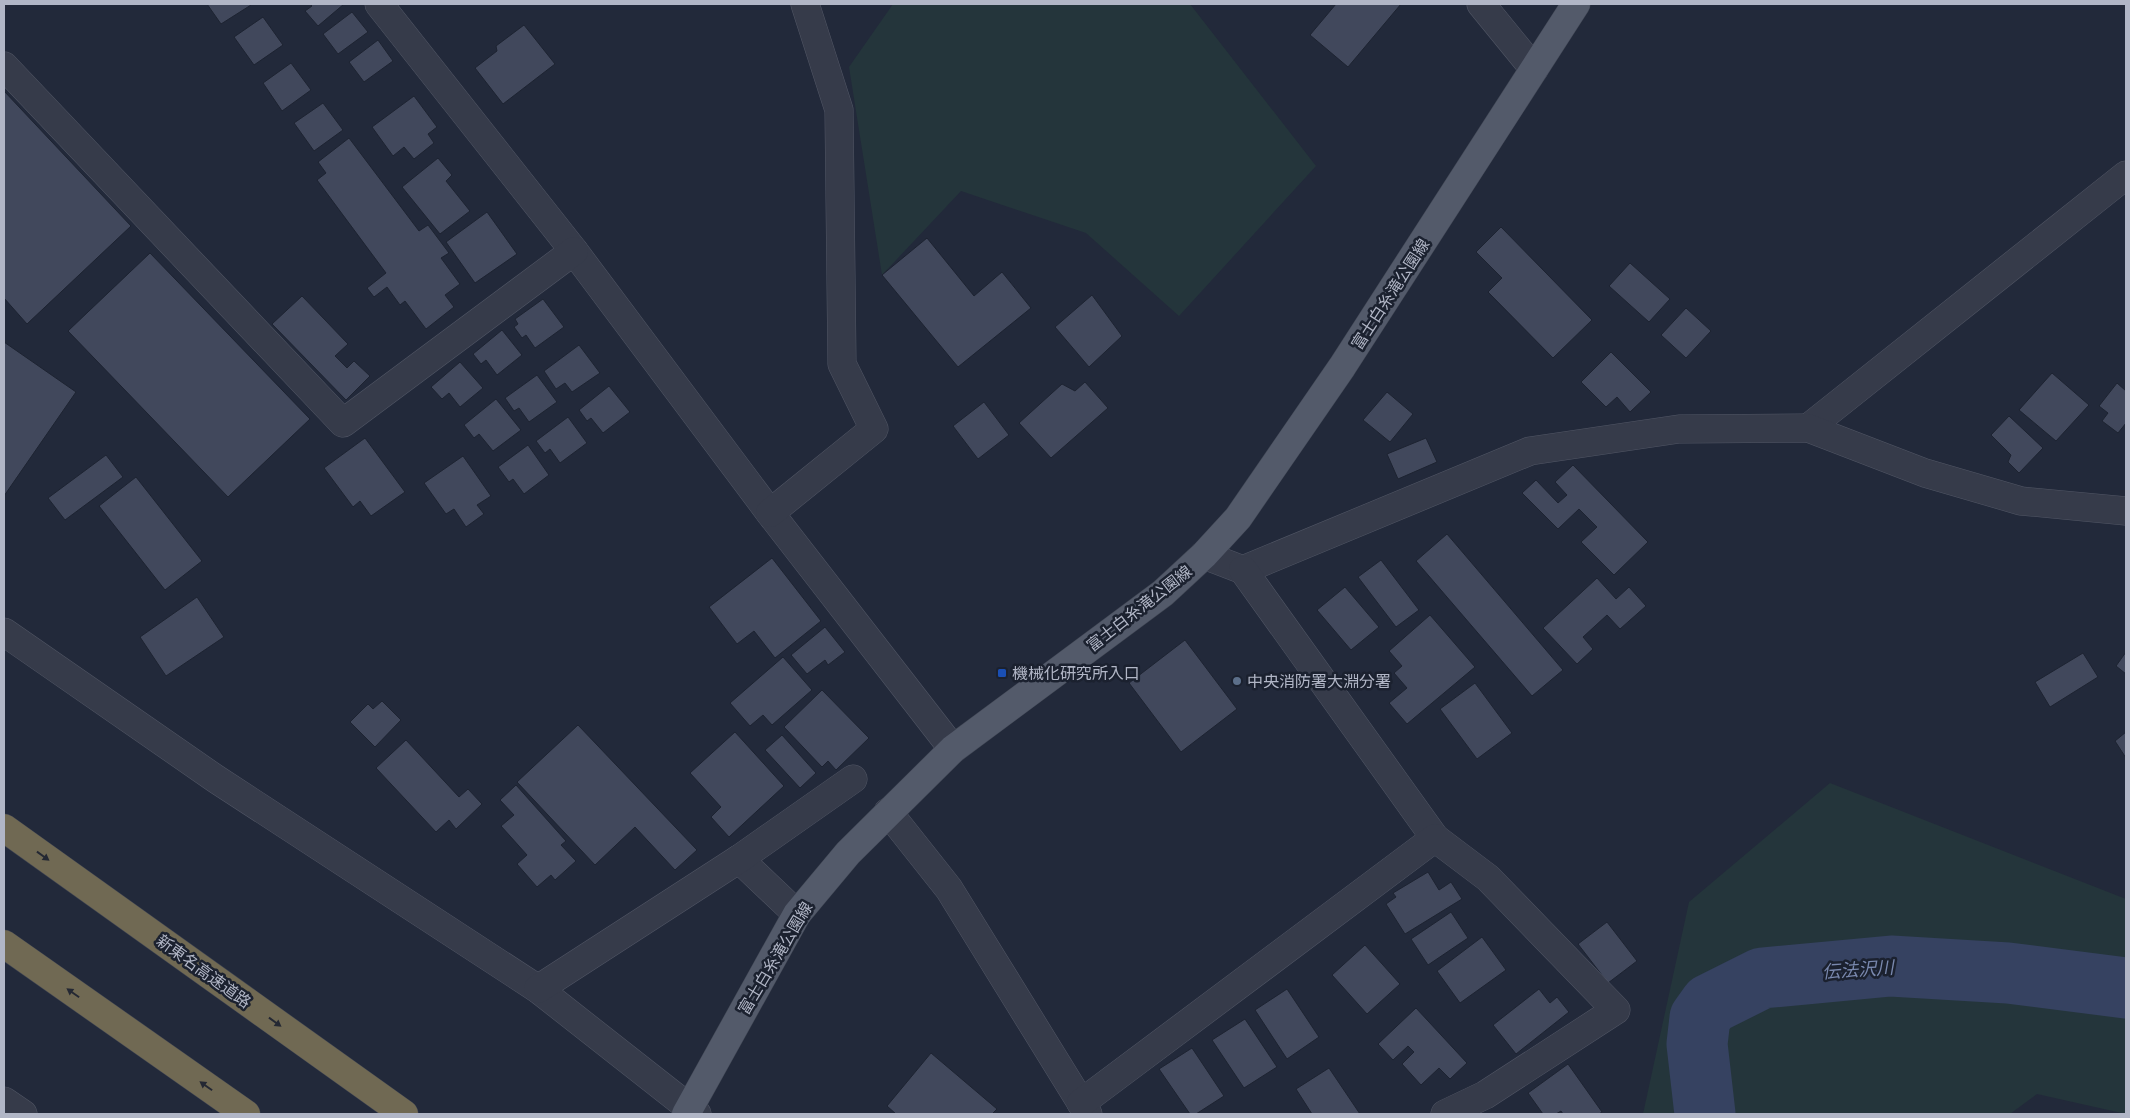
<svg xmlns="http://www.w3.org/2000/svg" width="2130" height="1118" font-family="Quicksand,'Noto Sans JP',sans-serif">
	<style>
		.green { fill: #24353b }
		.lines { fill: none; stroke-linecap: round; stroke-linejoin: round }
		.river { stroke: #364261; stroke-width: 61 }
		.building { fill: #41485c; stroke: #1d2331 }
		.minor-casing { stroke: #515665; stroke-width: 29 }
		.major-casing { stroke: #3f4553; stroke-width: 29 }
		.highway-casing { stroke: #3e4352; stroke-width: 29 }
		.minor { stroke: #363b4a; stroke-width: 28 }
		.major { stroke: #535a6a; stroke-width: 28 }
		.highway { stroke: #706953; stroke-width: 28 }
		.oneway { fill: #242833 }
		.transit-dot { fill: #1a4fb4; stroke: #1b212f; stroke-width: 2 }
		.service-dot { fill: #5c6f8a; stroke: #1b212f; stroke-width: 2 }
		.labels { text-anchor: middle; stroke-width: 5; stroke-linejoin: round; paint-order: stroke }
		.street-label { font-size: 16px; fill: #b1b6c6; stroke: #1b212f }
		.poi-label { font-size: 16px; fill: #b1b6c6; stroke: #1b212f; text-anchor: start }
		.water-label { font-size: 18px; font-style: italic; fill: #7988ae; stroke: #1b212f }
	</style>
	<rect width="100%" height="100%" fill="#22293a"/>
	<g class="green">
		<path d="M893,4H1190L1316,166L1179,316L1086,233L961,191L882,275L849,67Z"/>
		<path d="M1830,783L2126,899V1114L2037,1094L2010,1114H1643L1689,902Z"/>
	</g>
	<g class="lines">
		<path class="river" d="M1705,1114L1697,1044L1700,1018L1710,1004L1762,978L1891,966L2008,973L2126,988"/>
	</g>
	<g class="building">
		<path d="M207,4H250L251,5L221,24Z"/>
		<path d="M310,4H344L318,26L305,11L312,6Z"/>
		<path d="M1336,4H1401L1348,67L1310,35Z"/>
		<path d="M352,12L368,32L338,54L323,34Z"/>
		<path d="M263,17L283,45L254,65L234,37Z"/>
		<path d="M524,25L555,64L503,104L475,68L497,51L496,46Z"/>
		<path d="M378,40L393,61L364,82L349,62Z"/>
		<path d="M291,63L311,90L282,111L263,83Z"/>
		<path d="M4,91L131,226L27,324L4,298Z"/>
		<path d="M414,96L437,127L428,134L434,143L414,159L404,147L393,156L372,127Z"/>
		<path d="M323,103L343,130L314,151L294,123Z"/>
		<path d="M349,138L419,231L428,225L449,253L441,258L460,284L445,295L454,307L426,329L405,301L400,305L387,287L374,297L367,288L386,273L317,180L326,173L318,162Z"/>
		<path d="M438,158L452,175L446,181L470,211L440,234L402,187Z"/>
		<path d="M487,212L517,254L475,283L446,242Z"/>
		<path d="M1501,227L1592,320L1553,358L1488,292L1502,278L1476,252Z"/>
		<path d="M927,238L974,296L1002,272L1031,308L958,367L882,275Z"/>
		<path d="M150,253L310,419L228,497L68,331Z"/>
		<path d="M1630,263L1670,299L1649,322L1609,286Z"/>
		<path d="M1092,295L1122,336L1089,367L1055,327Z"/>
		<path d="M302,296L348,344L335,356L347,368L354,361L370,376L346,400L272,324Z"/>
		<path d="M543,299L564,327L535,348L526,335L522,338L514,327L518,324L515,319Z"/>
		<path d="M1686,308L1711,331L1686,358L1661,335Z"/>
		<path d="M502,330L522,355L497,375L486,360L481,364L473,354Z"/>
		<path d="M4,342L76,392L4,496Z"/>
		<path d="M579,345L600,373L572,392L565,383L556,389L544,371Z"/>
		<path d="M1611,352L1651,392L1630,412L1617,397L1606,407L1581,382Z"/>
		<path d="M460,362L483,388L460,407L449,393L442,399L431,387Z"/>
		<path d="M2052,373L2089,405L2056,441L2019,410Z"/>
		<path d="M537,375L557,402L529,422L519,408L514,411L505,398Z"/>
		<path d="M1085,382L1108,408L1051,458L1019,423L1062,384L1075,391Z"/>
		<path d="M2117,383L2126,391V423L2118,433L2102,421L2108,413L2099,406Z"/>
		<path d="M609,386L630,412L603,433L591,418L587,421L579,410Z"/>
		<path d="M1387,392L1413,414L1390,442L1363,420Z"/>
		<path d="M496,399L521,430L493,451L479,434L474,438L464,425Z"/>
		<path d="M984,402L1009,435L978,459L953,426Z"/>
		<path d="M2009,416L2043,448L2019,473L2008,462L2011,455L1991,435Z"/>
		<path d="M568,417L587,443L560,463L550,449L545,453L536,441Z"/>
		<path d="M365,438L405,492L371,516L360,501L353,507L324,468Z"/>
		<path d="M1426,438L1437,462L1398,479L1387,454Z"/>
		<path d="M528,445L549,475L524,494L513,479L509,482L498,467Z"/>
		<path d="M106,455L123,477L65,520L48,498Z"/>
		<path d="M463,456L491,496L477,505L484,514L466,527L454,509L446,514L424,483Z"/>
		<path d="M1573,465L1648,542L1614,575L1581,542L1597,527L1579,509L1558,529L1522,493L1536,480L1558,503L1567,495L1555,482Z"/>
		<path d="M136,477L202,561L165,590L99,506Z"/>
		<path d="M1447,534L1563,670L1532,696L1416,561Z"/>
		<path d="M772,558L821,621L775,658L754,631L737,644L709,607Z"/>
		<path d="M1381,560L1419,610L1396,627L1358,577Z"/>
		<path d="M1597,578L1616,599L1629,587L1646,606L1620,629L1607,615L1583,637L1593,649L1577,664L1543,628Z"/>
		<path d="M1345,587L1379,627L1351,650L1317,610Z"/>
		<path d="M197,597L224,637L166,676L140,637Z"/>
		<path d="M1430,615L1475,667L1407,724L1389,703L1407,688L1394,673L1402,666L1389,651Z"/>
		<path d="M825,627L845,652L828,665L825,660L807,674L791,655Z"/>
		<path d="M1185,640L1237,709L1181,752L1129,683Z"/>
		<path d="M2126,652V674L2116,666Z"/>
		<path d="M2083,653L2098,677L2050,707L2035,682Z"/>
		<path d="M783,657L812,690L772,725L763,715L750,726L730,703Z"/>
		<path d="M1475,683L1512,733L1477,759L1440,709Z"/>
		<path d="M822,690L869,738L836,770L828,761L822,767L784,727Z"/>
		<path d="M382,701L401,720L375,747L350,722L368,704L373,709Z"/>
		<path d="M578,725L697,850L675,870L635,827L595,865L517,782Z"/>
		<path d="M735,732L784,786L729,837L711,817L721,807L690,773Z"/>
		<path d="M2126,732V758L2115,741Z"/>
		<path d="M782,735L816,773L800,788L765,750Z"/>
		<path d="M406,740L459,797L468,789L482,804L456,829L449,820L436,832L376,768Z"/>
		<path d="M516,785L566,841L561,845L576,861L555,880L551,875L537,887L517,864L527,855L501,826L514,815L500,800Z"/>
		<path d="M1428,872L1439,890L1451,882L1462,899L1405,934L1386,904L1396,897L1393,893Z"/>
		<path d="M1451,912L1468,938L1428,965L1411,939Z"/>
		<path d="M1607,922L1637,961L1608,983L1578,944Z"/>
		<path d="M1482,937L1506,970L1460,1003L1437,971Z"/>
		<path d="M1365,945L1400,984L1367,1014L1332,975Z"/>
		<path d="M1287,989L1319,1037L1287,1059L1255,1010Z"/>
		<path d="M1539,989L1550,1003L1557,997L1569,1012L1516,1054L1493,1025Z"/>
		<path d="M1416,1008L1467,1063L1450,1079L1439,1068L1421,1085L1402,1064L1414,1052L1408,1046L1393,1060L1378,1044Z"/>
		<path d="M1245,1019L1277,1067L1244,1088L1212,1040Z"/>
		<path d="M1192,1048L1224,1096L1196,1114H1190L1159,1069Z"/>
		<path d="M931,1053L997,1109L992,1114H896L887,1106Z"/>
		<path d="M1568,1064L1602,1112L1599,1114H1563L1561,1111L1556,1114H1543L1528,1093Z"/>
		<path d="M1329,1068L1360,1114H1312L1296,1089Z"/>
	</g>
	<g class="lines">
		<g class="minor-casing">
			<g id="minor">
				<path d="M379,4L574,251L770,513L953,749"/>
				<path d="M1481,4L1534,69"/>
				<path d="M4,66L343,423L574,251"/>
				<path d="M1808,428L2126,175"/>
				<path d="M770,513L874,429L842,364L839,110L805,4"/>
				<path d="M1204,555L1243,570L1530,451L1679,429L1808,428L1925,473L2021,501L2126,511"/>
				<path d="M1243,570L1435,838"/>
				<path d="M4,632L216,779L538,989L697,1114"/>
				<path d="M888,812L949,889L1088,1114"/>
				<path d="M739,859L797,914"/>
				<path d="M538,989L739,859L853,779"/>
				<path d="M4,1101L23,1114"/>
				<path d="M1081,1103L1435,838L1488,878L1616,1010L1485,1095L1445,1114"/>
			</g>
		</g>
		<g class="major-casing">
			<path id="major" d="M686,1114L797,914L848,853L953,749L1163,593L1204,555L1238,518L1342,367L1576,4"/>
		</g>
		<g class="highway-casing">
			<g id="highway">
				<path d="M4,828L404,1114"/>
				<path d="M4,944L246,1114"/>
			</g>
		</g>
		<use href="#minor" class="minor"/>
		<use href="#major" class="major"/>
		<use href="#highway" class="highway"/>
	</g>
	<defs><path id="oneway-solid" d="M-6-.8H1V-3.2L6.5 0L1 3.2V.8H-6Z" transform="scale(1.25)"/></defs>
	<g class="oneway">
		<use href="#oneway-solid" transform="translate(43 856) rotate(36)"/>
		<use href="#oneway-solid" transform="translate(73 993) rotate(-145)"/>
		<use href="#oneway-solid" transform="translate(275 1022) rotate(36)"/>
		<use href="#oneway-solid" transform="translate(206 1086) rotate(-145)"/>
	</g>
	<rect class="transit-dot" x="997" y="668" width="10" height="10" rx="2.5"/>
	<circle class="service-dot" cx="1237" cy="681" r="5"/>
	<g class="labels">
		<g class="street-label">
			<text transform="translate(1390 294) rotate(-57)" y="6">富士白糸滝公園線</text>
			<text transform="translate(1139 608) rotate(-38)" y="6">富士白糸滝公園線</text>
			<text transform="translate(775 958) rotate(-59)" y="6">富士白糸滝公園線</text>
			<text transform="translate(204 971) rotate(36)" y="6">新東名高速道路</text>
		</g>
		<g class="poi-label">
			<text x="1012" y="679">機械化研究所入口</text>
			<text x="1247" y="687">中央消防署大淵分署</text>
		</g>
		<g class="water-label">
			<text transform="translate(1858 970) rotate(-4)" y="6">伝法沢川</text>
		</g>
	</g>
	<rect width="2130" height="1118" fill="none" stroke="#b1b6c6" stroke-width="10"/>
</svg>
